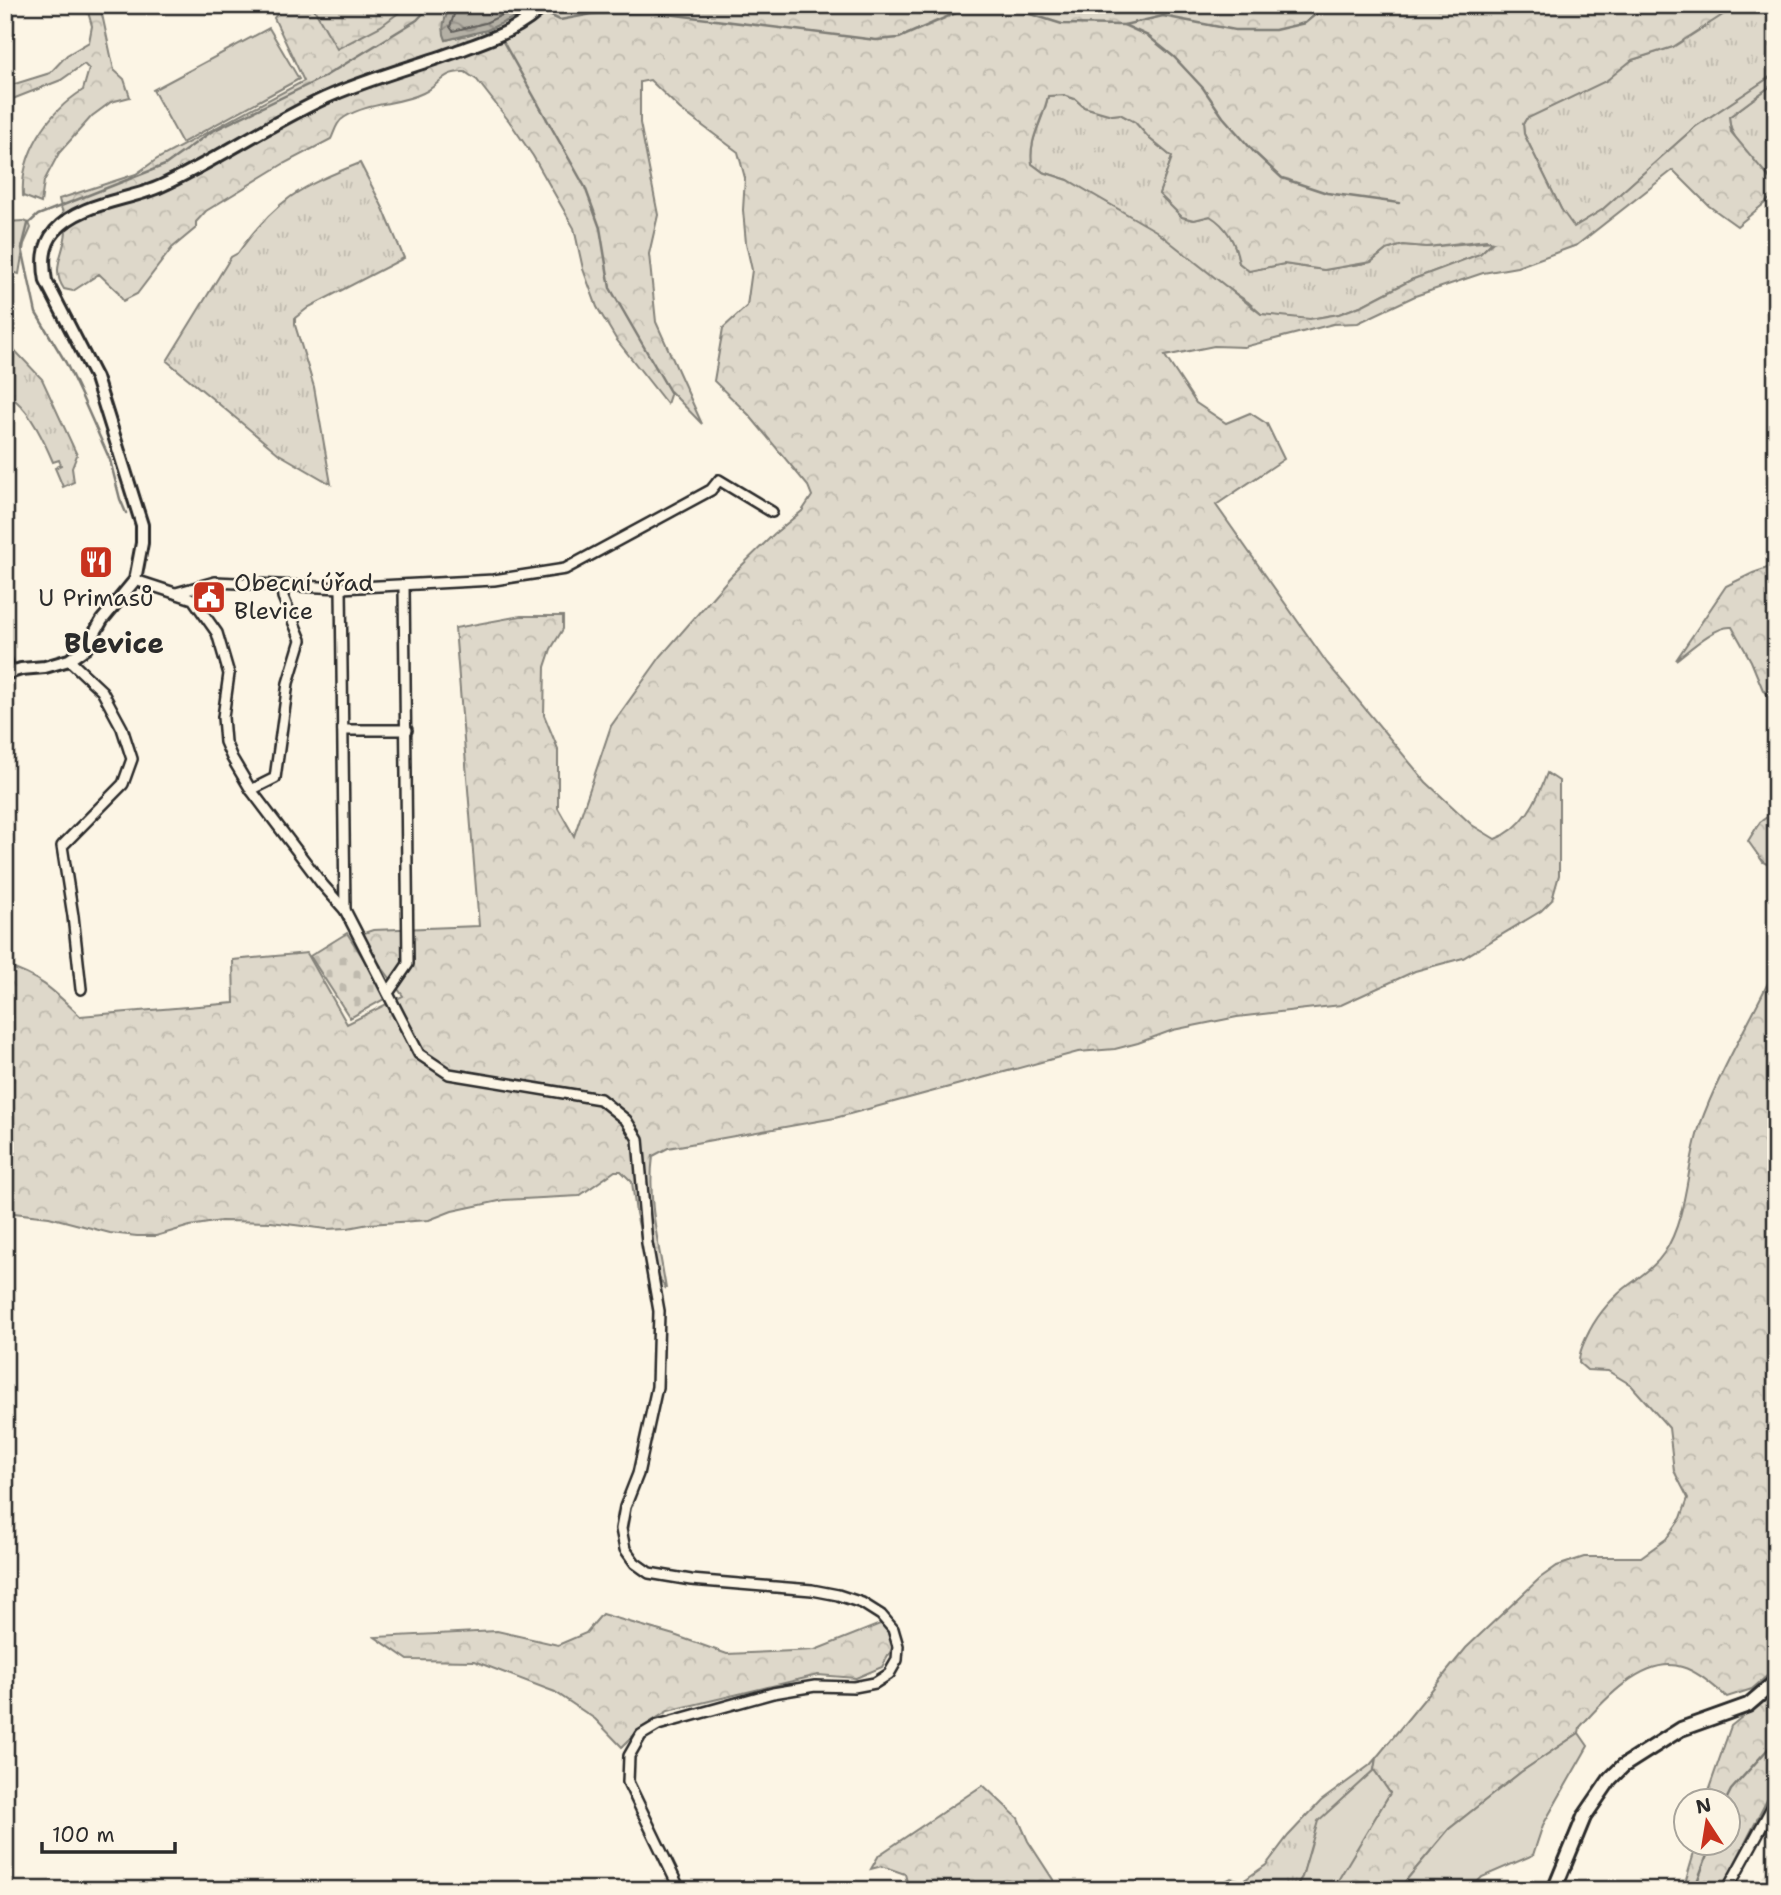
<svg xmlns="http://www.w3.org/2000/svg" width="1781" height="1895" font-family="'Shantell Sans',sans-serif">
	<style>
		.built { fill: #ece6d7 }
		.grass { fill: url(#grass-tufts); stroke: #84827a; stroke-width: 2 }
		.forest { fill: url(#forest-crowns); stroke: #84827a; stroke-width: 2; fill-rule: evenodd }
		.wetland { fill: url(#wetland-marsh); stroke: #84827a; stroke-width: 2 }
		.cemetery { fill: url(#cemetery-stones); stroke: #84827a; stroke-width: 2 }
		.garden { fill: #ded8ca; stroke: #84827a; stroke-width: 2 }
		.water { fill: url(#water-waves); stroke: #7d7b74; stroke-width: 2 }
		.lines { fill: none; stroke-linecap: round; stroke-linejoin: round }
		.shore { stroke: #62605c; stroke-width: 2 }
		.stream { stroke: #7d7b74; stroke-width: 2.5 }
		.minor-casing { stroke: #2b2b2b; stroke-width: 14 }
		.tertiary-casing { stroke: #2b2b2b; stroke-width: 16 }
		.secondary-casing { stroke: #2b2b2b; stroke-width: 18 }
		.minor { stroke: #fcf5e5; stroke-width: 9 }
		.tertiary { stroke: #fcf5e5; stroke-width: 10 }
		.secondary { stroke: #fcf5e5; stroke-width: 12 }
		.rail { stroke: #2b2b2b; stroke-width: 2.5; stroke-dasharray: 10 5; stroke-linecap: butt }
		.labels { text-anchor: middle; stroke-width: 5; stroke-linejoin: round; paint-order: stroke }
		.poi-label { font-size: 24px; fill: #2b2b2b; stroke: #fcf5e5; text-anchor: start }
		.quarter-label { font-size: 28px; font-weight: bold; fill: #2b2b2b; stroke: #fcf5e5 }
	</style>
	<defs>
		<pattern id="grass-tufts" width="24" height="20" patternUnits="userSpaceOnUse" patternTransform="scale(1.75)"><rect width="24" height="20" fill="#ded8ca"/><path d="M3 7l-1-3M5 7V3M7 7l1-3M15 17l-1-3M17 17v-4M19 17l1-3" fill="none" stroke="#bfbaae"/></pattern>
		<pattern id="forest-crowns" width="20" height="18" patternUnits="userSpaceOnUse" patternTransform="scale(1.75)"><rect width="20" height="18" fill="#ded8ca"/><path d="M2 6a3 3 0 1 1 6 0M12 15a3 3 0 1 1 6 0" fill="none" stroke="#bfbaae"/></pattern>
		<pattern id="wetland-marsh" width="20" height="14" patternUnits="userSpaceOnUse" patternTransform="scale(1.75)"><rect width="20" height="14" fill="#ded8ca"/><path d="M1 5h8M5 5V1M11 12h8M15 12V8" fill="none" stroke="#bfbaae"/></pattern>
		<pattern id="cemetery-stones" width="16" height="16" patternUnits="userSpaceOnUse" patternTransform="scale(1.75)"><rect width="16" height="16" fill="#ded8ca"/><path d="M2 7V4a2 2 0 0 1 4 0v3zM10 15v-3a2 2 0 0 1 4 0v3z" fill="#bfbaae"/></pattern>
		<pattern id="water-waves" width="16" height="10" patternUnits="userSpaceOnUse" patternTransform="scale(1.75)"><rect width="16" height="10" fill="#b4b0a5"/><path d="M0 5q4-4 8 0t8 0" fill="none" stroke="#938f87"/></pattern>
	</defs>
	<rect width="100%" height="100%" fill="#fcf5e5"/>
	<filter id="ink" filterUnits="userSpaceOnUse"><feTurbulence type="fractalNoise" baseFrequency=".0143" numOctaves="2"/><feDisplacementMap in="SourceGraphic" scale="14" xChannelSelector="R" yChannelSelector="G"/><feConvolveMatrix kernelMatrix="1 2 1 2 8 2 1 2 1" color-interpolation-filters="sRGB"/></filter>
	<g filter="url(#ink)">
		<path class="built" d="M1776,1859V1880L1769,1890H1752Z"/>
		<g class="grass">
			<path d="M1628,5H1776V73L1695,127L1602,210L1574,227L1565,217L1524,134L1523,124L1526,119L1632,60L1672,47Z"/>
			<path d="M1776,82V183C1758,165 1730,143 1729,117Z"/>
			<path d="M1063,95L1075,99L1084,107L1112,115L1120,114L1135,122L1150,139L1172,157L1159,194L1182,217L1194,220L1211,216C1228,227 1236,243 1239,263L1249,271L1284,264L1324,270L1371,262L1386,250L1403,245L1427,247L1493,241L1480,254L1411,280L1363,305L1339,314L1310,319H1294L1261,314L1248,302L1068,180L1043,172L1032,164C1028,139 1044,120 1048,96Z"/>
			<path d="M360,163L383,208L404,258L309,307L295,318V325L314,387L331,484L279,454L167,361L231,257L238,253C276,199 300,187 360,163Z"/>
			<path d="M24,221L29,223L31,228L24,244L19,274L5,270V222Z"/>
			<path d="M5,340L42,379L77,455L72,468L74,482L63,487L55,468L61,465L59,460L53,462C44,441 32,415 15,400L5,404Z"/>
			<path d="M1376,1758L1374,1770L1319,1821L1302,1877L1294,1890H1231L1224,1882L1231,1878L1243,1881L1266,1865L1288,1836L1321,1801L1370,1765Z"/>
		</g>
		<g class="forest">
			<path d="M86,5H100L114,70L124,79L130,97L111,102L92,116L59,153L44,181L41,203L23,196C20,154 48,112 83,90L89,69L84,64L61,80L5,102V87L50,73L67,55L89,42L92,26Z"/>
			<path d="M288,5H451L445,19L446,40L487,30L534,8L535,5H1738L1673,47L1632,60L1606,81L1526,119L1523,124L1524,134L1561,209L1574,227L1602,210L1695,127L1776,73V82L1729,117L1731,132L1776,186V194L1737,226L1709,206L1673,170L1577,245L1517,267L1483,273L1415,296L1358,323L1333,324L1244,347L1214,346L1165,356L1196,403L1226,423L1250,413L1267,424L1284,459L1216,505L1327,663L1426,782L1472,825L1495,839C1523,829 1537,801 1547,773L1559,781V875L1552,900L1541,911L1463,958L1415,971L1341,1005L1237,1017L1173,1030L1138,1043L1115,1049L1078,1052L835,1118L668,1148L653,1156C647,1201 659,1244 666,1289L646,1257L636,1213L632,1182L621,1171H615L579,1196L504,1200L452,1211L429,1220L369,1224L348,1228L326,1229L271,1222L221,1221L190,1226L156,1236H137L110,1233L49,1217L5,1212V966C41,977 54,991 80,1016L234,1003L233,960L307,953L347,1024L403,996L358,935L373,930L479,926L455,628L521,616H563V629L551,649L545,667L544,715L558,749V808L574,836L611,726L661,656L731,576L774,534L802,511L812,496L808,486L749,415L714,381L723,328L747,306L752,270L746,243L743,210L745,178L738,152L680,109L650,80L640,82V123L658,215L649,254L656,322L702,424L671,392L667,404L616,339L597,307L583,269L574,228L533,156L509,121L477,80L465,72C441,71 441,85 423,93C399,105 369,102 345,117C336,122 335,131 331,139L283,164L206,211L196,222V228L172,248L137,294L123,301L117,291L99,274L73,291L64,289C49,267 67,250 66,228C65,219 61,208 59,199L136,174L157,159L304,81L274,18L281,9ZM1063,95L1075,99L1084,107L1112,115L1120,114L1135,122L1150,139L1172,157L1159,194L1182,217L1194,220L1210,216C1228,227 1236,243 1239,263L1249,271L1284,264L1324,270L1371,262L1386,250L1403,245L1427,247L1486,240L1493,242L1480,254L1411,280L1363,305L1339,314L1310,319L1261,314L1156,231L1068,180L1043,172L1032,164C1028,139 1043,120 1048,96Z"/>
			<path d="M1776,565V700L1763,690L1751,661L1732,627C1716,625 1689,650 1676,660L1726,586L1753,573Z"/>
			<path d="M1776,811V869L1763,862L1748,841L1760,822Z"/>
			<path d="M1776,959V1668L1752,1689L1727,1697C1713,1686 1699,1672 1682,1667C1644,1655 1602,1702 1580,1727L1579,1733L1521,1772L1449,1829L1398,1890H1330L1390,1793L1374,1770L1376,1758L1466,1648L1540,1578L1557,1566L1584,1557H1641L1666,1539L1681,1518L1688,1498L1674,1471L1669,1428L1631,1385L1608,1371L1587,1370L1579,1363C1579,1353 1582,1347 1586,1338C1595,1318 1608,1302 1625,1288C1639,1277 1654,1268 1664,1253C1688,1217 1686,1166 1700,1125C1717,1077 1748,1024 1771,977Z"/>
			<path d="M602,1614L674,1635L727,1654L815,1650L885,1622L893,1647L882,1667L856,1678L818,1675L668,1711L641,1728L622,1747L595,1719L555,1692L474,1661L408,1660L375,1637L497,1631L558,1645L586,1633Z"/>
			<path d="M1776,1689V1789L1768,1798L1721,1890H1683L1697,1843L1728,1842V1800H1705L1731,1726Z"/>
			<path d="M983,1785L1018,1818L1028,1841L1054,1881L1066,1890H909L905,1874L882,1866L871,1869L879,1855Z"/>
		</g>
		<path class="wetland" d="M327,5H409L381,26L337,49L314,9Z"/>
		<path class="cemetery" d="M347,933L388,997L350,1018L310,956Z"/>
		<g class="garden">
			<path d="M269,28L299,79L182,143L153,90Z"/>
			<path d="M1579,1733L1588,1746L1543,1825L1533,1855L1482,1877L1470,1890H1398L1449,1829L1521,1772Z"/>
			<path d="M1374,1770L1390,1793L1334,1887L1330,1890H1294L1302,1877L1318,1821Z"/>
		</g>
		<path class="water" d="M451,5H535L534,8L487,30L446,40C440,27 445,18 451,5Z"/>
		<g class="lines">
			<path class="shore" d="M457,5L450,27L453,31L485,23L524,5"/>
			<g class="stream">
				<path d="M1001,5L1062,24L1124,25L1163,16L1235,30H1275L1305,23L1327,5"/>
				<path d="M541,11L560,20L592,14L651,12L876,40L899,38L974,5"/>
				<path d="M1124,25L1148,36L1174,57L1203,88L1223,117L1253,151L1282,178L1327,193L1399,203"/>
				<path d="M501,38L585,187L600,228L610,288L670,392"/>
				<path d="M126,513L120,499L110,460L82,397L66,363L36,313L22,248L28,224L38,215L165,165L211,132L322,78L417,20L431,5"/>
				<path d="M1726,1800L1731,1790L1776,1740"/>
				<path d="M1694,1890L1712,1842"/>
			</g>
			<g class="minor-casing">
				<g id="minor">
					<path d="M135,580L193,599L217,633L229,674L223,717L225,742L232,758L251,790L322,884L345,910L419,1054L449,1074L600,1099L626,1120L638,1139L647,1243L659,1311L657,1387L638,1474L625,1507L621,1529L625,1549L635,1563L649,1573L691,1580L812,1590L838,1595L862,1603L881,1615L893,1629L898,1646L897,1660L889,1674L875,1683L854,1687L815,1686L773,1693L658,1725L641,1735L629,1756L628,1782L680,1890"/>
					<path d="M341,588L345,910"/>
					<path d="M176,593L215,582L341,588L494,580L565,569L711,490L719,480L772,512"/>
					<path d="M5,656L11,672"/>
					<path d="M69,660L102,691L122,728L132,759L123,784L62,846L73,916L81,989"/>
					<path d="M343,730H407"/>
					<path d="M251,790L275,778L288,683L301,640L283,597L282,587"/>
					<path d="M388,993L408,964L404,585"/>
					<path d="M1727,1890L1776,1800"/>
				</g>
			</g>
			<g class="tertiary-casing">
				<path id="tertiary" d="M5,674L21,669L45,667L69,660L86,648L102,620L135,580L142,543V525L96,378L46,281C43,264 42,246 55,231C80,202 128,201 161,186C217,160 269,124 325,98C367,79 413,67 455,52C487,40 521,30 544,5"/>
			</g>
			<g class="secondary-casing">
				<path id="secondary" d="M1554,1890L1584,1817L1610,1779L1623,1766L1681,1729L1748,1705L1776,1681"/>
			</g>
			<use href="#minor" class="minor"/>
			<use href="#tertiary" class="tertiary"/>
			<use href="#secondary" class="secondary"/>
			<path class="rail" d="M1761,1890L1776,1869"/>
		</g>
	</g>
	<defs>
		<g id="restaurant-square" transform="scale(1.75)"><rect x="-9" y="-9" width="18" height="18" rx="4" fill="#c8321e" stroke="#fcf5e5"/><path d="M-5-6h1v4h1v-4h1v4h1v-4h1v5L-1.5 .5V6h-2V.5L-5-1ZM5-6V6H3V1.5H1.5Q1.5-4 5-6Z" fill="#fff"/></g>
		<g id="civic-square" transform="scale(1.75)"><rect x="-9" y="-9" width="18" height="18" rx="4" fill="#c8321e" stroke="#fcf5e5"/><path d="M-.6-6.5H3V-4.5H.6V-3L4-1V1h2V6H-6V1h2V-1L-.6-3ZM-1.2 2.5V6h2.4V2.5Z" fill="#fff"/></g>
	</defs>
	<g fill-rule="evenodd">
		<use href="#restaurant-square" x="96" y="562"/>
		<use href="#civic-square" x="209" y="597"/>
	</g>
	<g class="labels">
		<g class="poi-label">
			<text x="234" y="591">Obecní úřad<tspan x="234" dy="28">Blevice</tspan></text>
			<text x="96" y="606" text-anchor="middle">U Primasů</text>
		</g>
		<g class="quarter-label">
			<text x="114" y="653">Blevice</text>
		</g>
	</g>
	<rect width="1781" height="1895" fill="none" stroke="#fcf5e5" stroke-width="28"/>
	<rect x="14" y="14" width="1753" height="1867" fill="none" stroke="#2b2b2b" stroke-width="2.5" filter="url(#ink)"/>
	<g transform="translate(1707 1822) rotate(348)"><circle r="33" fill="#fcf5e5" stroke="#a8a49b" stroke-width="2"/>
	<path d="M0-5L12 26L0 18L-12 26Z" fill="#c8321e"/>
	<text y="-10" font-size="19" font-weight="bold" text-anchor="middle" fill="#2b2b2b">N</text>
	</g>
	<path d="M42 1842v10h133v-10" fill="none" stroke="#2b2b2b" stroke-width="3.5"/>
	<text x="52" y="1842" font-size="21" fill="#2b2b2b" stroke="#fcf5e5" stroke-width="5" paint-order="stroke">100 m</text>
</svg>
